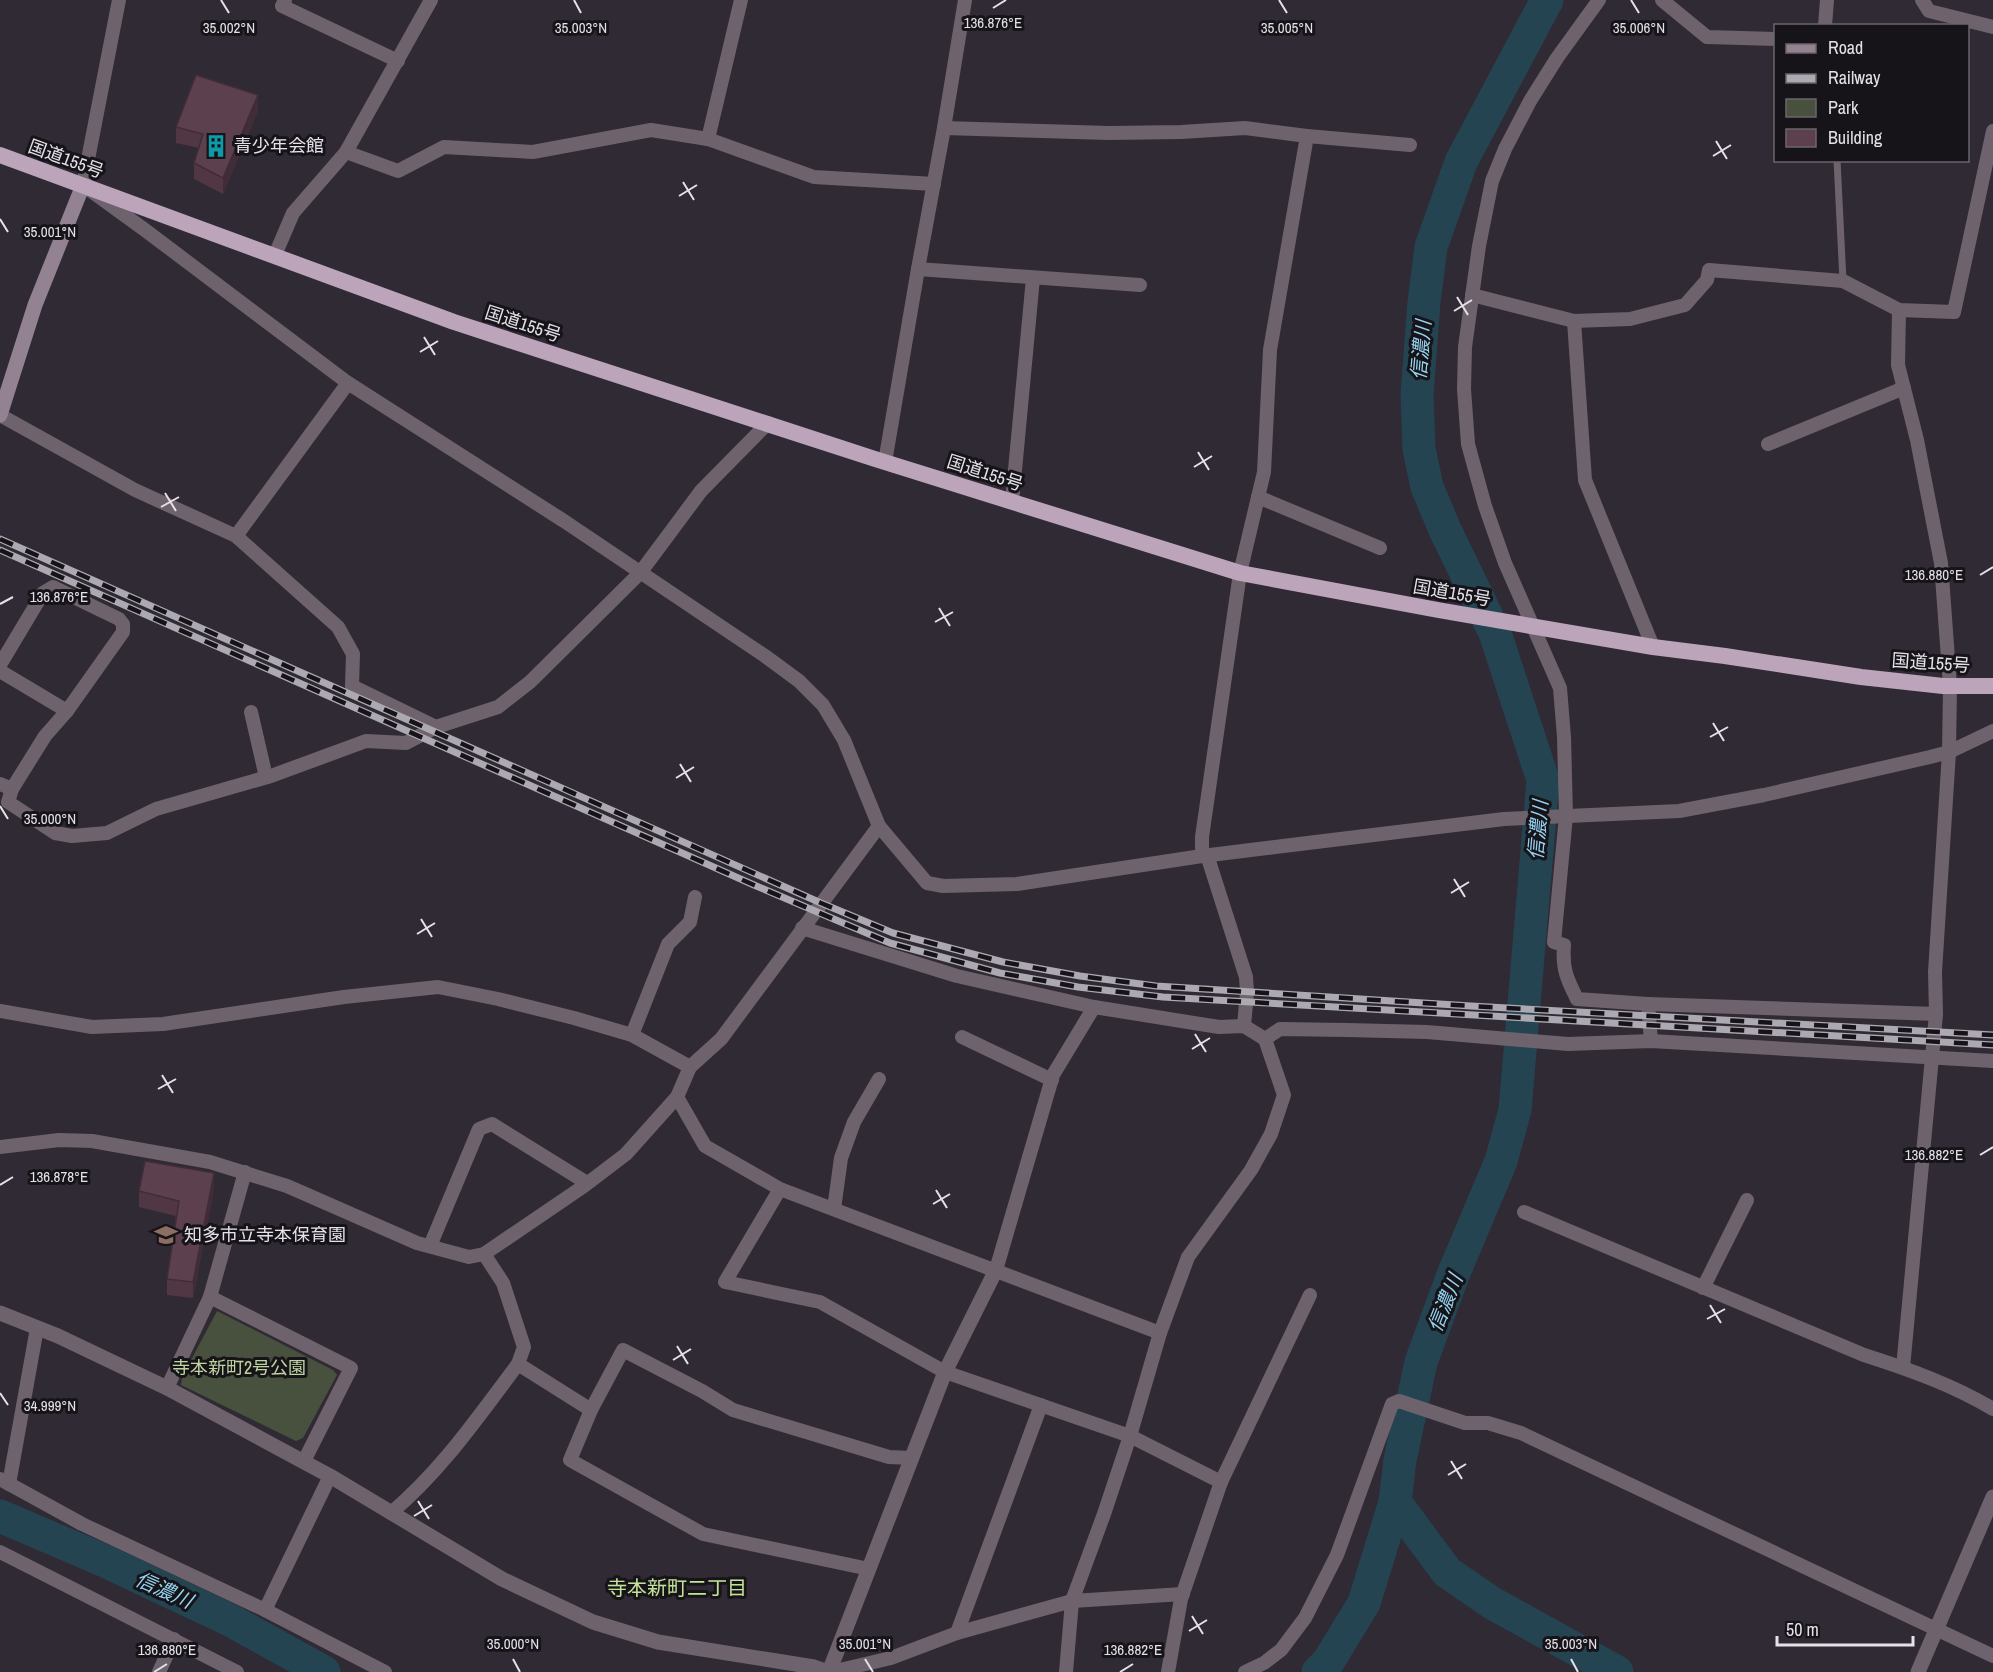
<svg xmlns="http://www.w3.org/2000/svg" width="1993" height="1672" font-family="'Archivo Narrow','Noto Sans JP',sans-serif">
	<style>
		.green { fill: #48513d }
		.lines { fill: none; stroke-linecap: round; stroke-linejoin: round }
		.river { stroke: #244452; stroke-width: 33 }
		.service { stroke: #6e636d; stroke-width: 7 }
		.minor { stroke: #6e636d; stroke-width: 14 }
		.tertiary { stroke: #6e636d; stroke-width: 15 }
		.secondary { stroke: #928292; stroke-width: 15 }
		.trunk { stroke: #bca4bb; stroke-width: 16 }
		.rail-casing { stroke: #ada9b2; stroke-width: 7 }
		.rail { stroke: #161419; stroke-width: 4.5; stroke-dasharray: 14; stroke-linecap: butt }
		.wall { fill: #503743 }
		.shaded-wall { fill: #412d37 }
		.building { fill: #5d404e; stroke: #412d37; stroke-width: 1.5 }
		.ticks { fill: none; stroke: #e5e1e9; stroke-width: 2 }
		.labels { text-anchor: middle; stroke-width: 6; stroke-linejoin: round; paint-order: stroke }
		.poi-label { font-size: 18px; fill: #e5e1e9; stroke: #161419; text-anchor: start }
		.street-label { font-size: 18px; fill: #e5e1e9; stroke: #161419 }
		.park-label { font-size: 18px; fill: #bfd5a0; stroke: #161419 }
		.water-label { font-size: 20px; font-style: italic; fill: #94d2ef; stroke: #161419 }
		.neighbourhood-label { font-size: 20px; fill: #c3e198; stroke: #161419 }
		.ticks-label { font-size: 15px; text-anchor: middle; fill: #e5e1e9; stroke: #161419; stroke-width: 6; stroke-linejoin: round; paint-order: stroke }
	</style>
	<rect width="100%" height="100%" fill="#302a35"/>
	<path class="green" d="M217,1311L333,1370L337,1375L303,1438L296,1441L181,1385L182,1377Z"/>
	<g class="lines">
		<g class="river">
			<path d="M1395,1502L1447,1572L1492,1603L1617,1672"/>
			<path d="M0,1516L105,1561L230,1620L324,1672"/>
			<path d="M1318,1672L1328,1662L1364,1603L1395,1502L1400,1460L1421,1362L1453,1275L1501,1161L1515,1110L1543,780L1495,633L1446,532L1427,487L1419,449L1417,395L1424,302L1431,247L1461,162L1547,0"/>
		</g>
		<path class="service" d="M1837,160L1843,281"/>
		<g class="minor">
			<path d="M119,0L83,185L145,230L348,383L564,521L765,656L799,681L823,705L844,740L879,826L927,883L943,886L1017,884L1202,856L1504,819L1679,811L1764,795L1930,757L1949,752L1993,731"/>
			<path d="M285,0L282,6L398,61"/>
			<path d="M965,0L944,128L918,269L1140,285"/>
			<path d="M1599,0L1557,58L1530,101L1505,149L1492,181L1479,246L1465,347L1464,389L1468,444L1485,506L1505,563L1560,688L1564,737L1566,816L1554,942L1564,945C1562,969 1567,979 1577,999L1648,1004L1651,1041"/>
			<path d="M1662,0L1707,37L1776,39"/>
			<path d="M1922,0L1929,11L1993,27"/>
			<path d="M1825,26L1827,0"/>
			<path d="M944,128L1109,133L1181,132L1245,128L1307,136L1410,145"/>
			<path d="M708,139L741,0"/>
			<path d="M346,152L398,171L444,147L533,152L651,130L708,139L814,177L934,184"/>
			<path d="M275,255L293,213L346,152L431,0"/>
			<path d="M1472,295L1574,321L1630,319L1685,305L1707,280L1709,270L1843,281L1899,310L1954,312L1993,131"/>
			<path d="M1899,310L1898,365L1917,440L1941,563L1950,686L1949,752L1935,972L1936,1014L1903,1368"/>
			<path d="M1574,321L1585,480L1653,647"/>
			<path d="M0,415L135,490L236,536L338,627L353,654L352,686L436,727"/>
			<path d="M1768,444L1904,388"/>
			<path d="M885,462L918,269"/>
			<path d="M1258,497L1380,548"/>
			<path d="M1012,502L1033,278"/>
			<path d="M236,536L348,383"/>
			<path d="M0,665L43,593L53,587L119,619L123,624V632L67,711L45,736L12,789"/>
			<path d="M0,671L67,711"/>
			<path d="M251,712L266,777"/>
			<path d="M0,784L12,789L8,802L55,833L72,836L107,833L156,809L271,776L366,741L406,743L436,727L498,707L530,682L640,573L701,491L768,423"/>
			<path d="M1207,855L1246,977L1247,992L1244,1026"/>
			<path d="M1202,856V837L1240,573L1264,472L1270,350L1307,136"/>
			<path d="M802,928L957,976L1094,1007L1219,1027L1244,1026L1265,1039L1284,1095L1271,1134L1251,1170L1188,1257L1160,1333L1130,1436L1104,1514L1072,1601L1066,1672"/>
			<path d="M1648,1004L1936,1014"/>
			<path d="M0,1011L92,1027L163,1024L344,997L438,987L498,999L574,1018L632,1035L690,1067"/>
			<path d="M632,1035L668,944L690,922L695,897"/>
			<path d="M962,1037L1052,1080"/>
			<path d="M1265,1039L1280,1029L1347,1030L1427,1032L1568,1044L1651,1041L1993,1061"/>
			<path d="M677,1097L705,1146L780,1189L1160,1333"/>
			<path d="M0,1147L59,1140L92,1141L210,1162L287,1186L417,1243L469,1257L484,1254L584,1186L626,1154L677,1097L690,1067L721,1039L879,826"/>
			<path d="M780,1189L725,1282L820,1302L945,1372L1130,1436L1221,1482"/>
			<path d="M834,1209L841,1158L854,1122L879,1079"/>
			<path d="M1524,1212L1864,1355C1908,1369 1953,1385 1993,1409"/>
			<path d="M430,1246L479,1129L492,1124L587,1183"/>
			<path d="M484,1254L503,1283L524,1347L518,1364L591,1410"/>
			<path d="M996,1270L1053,1075L1094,1007"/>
			<path d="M1703,1288L1747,1200"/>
			<path d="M210,1297L351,1368L304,1461"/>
			<path d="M167,1388L210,1297L245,1172"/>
			<path d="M0,1479L82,1524L265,1610L385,1672"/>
			<path d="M9,1484L37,1328"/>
			<path d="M391,1513C442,1470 478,1417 518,1364"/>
			<path d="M0,1552L237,1672"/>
			<path d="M869,1569L703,1534L570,1460L591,1410L623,1350L702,1391L733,1410L889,1457L912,1458"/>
			<path d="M265,1610L330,1476"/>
			<path d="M957,1633L1041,1405"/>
			<path d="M159,1672L174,1639"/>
			<path d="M831,1672L891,1658L957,1633L1072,1601L1183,1594"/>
			<path d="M1168,1672L1181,1599L1221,1482L1310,1295"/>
			<path d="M1245,1672L1264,1663L1281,1650L1305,1618L1337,1555L1392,1404L1399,1401L1465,1423H1488L1521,1433L1993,1656"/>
		</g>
		<g class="tertiary">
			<path d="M0,1313L58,1336L167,1388L330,1476L502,1579L593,1622L658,1642L814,1667L828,1672"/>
			<path d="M829,1672L945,1372L996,1270"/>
			<path d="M1918,1672L1993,1497"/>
		</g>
		<path class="secondary" d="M0,415L35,305L83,185"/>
		<path class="trunk" d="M0,155L454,322L875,459L1240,573L1438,610L1653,647L1725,656L1861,677L1943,686H1993"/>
		<g class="rail-casing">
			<g id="rail">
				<path d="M0,539L821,903L893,933L1003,962L1080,976L1156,986L1471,1006L1993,1035"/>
				<path d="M0,550L754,885L890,943L1000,973L1078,987L1163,997L1993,1045"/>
			</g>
		</g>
		<use href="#rail" class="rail"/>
	</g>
	<g class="wall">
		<path d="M258,111L223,194L194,179V163L199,148L176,143V127Z"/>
		<path d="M214,1189L193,1298L167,1295V1279L176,1216L139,1207V1191Z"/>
	</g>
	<g class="shaded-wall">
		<path d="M258,95V111L223,194V178Z"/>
		<path d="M214,1173V1189L193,1298V1282Z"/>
	</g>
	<g class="building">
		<path d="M196,75L258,95L223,178L194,163L203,134L176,127Z"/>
		<path d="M145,1161L214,1173L193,1282L167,1279L179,1201L139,1191Z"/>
	</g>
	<path class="ticks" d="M221,0L229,13M574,0L581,13M1279,0L1287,13M1631,0L1639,13M993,8L1006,0M1716,141L1727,159M1713,156L1731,145M683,182L694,200M679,196L697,185M0,219L8,232M1457,297L1468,315M1454,311L1472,300M424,337L435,355M420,352L438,341M1198,452L1209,470M1194,467L1212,456M165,493L176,511M161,507L179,497M1980,575L1993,567M0,604L13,597M939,608L950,626M935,622L953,612M1713,723L1724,741M1710,737L1728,727M680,764L691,782M676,778L694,767M0,806L8,819M1454,879L1465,897M1451,893L1469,882M421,919L432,937M417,934L435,923M1195,1034L1206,1052M1192,1049L1210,1038M162,1075L173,1093M158,1089L176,1079M1980,1155L1993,1147M0,1185L13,1177M936,1190L947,1208M933,1204L950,1194M1710,1305L1721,1323M1707,1319L1725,1309M677,1346L688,1364M673,1360L691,1349M0,1393L8,1405M1451,1461L1462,1479M1448,1475L1466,1464M418,1501L429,1519M414,1516L432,1505M1192,1616L1203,1634M1189,1631L1207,1620M513,1659L520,1672M865,1659L873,1672M1571,1659L1578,1672M154,1672L167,1664M1120,1672L1133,1664"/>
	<defs>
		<g id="building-bare" transform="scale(1.8)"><path d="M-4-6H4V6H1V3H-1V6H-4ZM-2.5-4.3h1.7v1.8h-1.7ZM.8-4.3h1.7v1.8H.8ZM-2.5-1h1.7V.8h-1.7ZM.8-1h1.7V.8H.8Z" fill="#0f9aa8" stroke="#161419" stroke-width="2.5" paint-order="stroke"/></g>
		<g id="school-bare" transform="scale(1.8)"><path d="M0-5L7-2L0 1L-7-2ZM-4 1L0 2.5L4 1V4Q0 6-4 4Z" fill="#8d6e63" stroke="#161419" stroke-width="2.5" paint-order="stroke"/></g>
	</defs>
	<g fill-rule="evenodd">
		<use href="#building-bare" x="216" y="146"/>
		<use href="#school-bare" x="166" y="1235"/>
	</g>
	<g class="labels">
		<g class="poi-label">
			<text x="234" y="152">青少年会館</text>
			<text x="184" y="1241">知多市立寺本保育園</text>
		</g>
		<g class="street-label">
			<text transform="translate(66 159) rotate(20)" y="6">国道155号</text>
			<text transform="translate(523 324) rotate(18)" y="6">国道155号</text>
			<text transform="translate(985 473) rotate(18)" y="6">国道155号</text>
			<text transform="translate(1452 593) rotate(10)" y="6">国道155号</text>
			<text transform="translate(1931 663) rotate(4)" y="6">国道155号</text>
		</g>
		<g class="park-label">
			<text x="239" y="1374">寺本新町2号公園</text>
		</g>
		<g class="water-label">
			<text transform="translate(1421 350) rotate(-85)" y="7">信濃川</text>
			<text transform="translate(1538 830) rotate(-85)" y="7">信濃川</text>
			<text transform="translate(1445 1303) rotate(-68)" y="7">信濃川</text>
			<text transform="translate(164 1590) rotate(24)" y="7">信濃川</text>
		</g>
		<g class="neighbourhood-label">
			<text x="677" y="1595">寺本新町二丁目</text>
		</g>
	</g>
	<g class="ticks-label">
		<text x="993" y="28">136.876°E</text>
		<text x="229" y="33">35.002°N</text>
		<text x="581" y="33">35.003°N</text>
		<text x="1287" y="33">35.005°N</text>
		<text x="1639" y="33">35.006°N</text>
		<text x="50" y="237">35.001°N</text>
		<text x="1934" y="580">136.880°E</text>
		<text x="59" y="602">136.876°E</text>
		<text x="50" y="824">35.000°N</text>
		<text x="1934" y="1160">136.882°E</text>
		<text x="59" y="1182">136.878°E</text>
		<text x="50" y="1411">34.999°N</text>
		<text x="513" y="1649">35.000°N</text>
		<text x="865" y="1649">35.001°N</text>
		<text x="1571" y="1649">35.003°N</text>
		<text x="167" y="1655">136.880°E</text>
		<text x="1133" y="1655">136.882°E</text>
	</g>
	<rect x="1774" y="24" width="195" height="138" fill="#161419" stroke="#69666c" stroke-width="1.5"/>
	<rect x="1786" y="44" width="30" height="9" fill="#928292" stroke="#69666c" stroke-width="1.5"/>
	<text x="1828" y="54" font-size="18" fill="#e5e1e9">Road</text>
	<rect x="1786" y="74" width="30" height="9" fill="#ada9b2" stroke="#69666c" stroke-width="1.5"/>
	<text x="1828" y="84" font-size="18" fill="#e5e1e9">Railway</text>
	<rect x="1786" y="99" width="30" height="18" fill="#48513d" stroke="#69666c" stroke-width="1.5"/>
	<text x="1828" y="114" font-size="18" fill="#e5e1e9">Park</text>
	<rect x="1786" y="129" width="30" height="18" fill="#5d404e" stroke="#69666c" stroke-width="1.5"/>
	<text x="1828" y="144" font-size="18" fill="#e5e1e9">Building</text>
	<path d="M1777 1636v9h136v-9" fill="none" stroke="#e5e1e9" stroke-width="3"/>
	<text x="1786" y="1636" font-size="18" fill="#e5e1e9" stroke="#161419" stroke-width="4.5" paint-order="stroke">50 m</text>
</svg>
